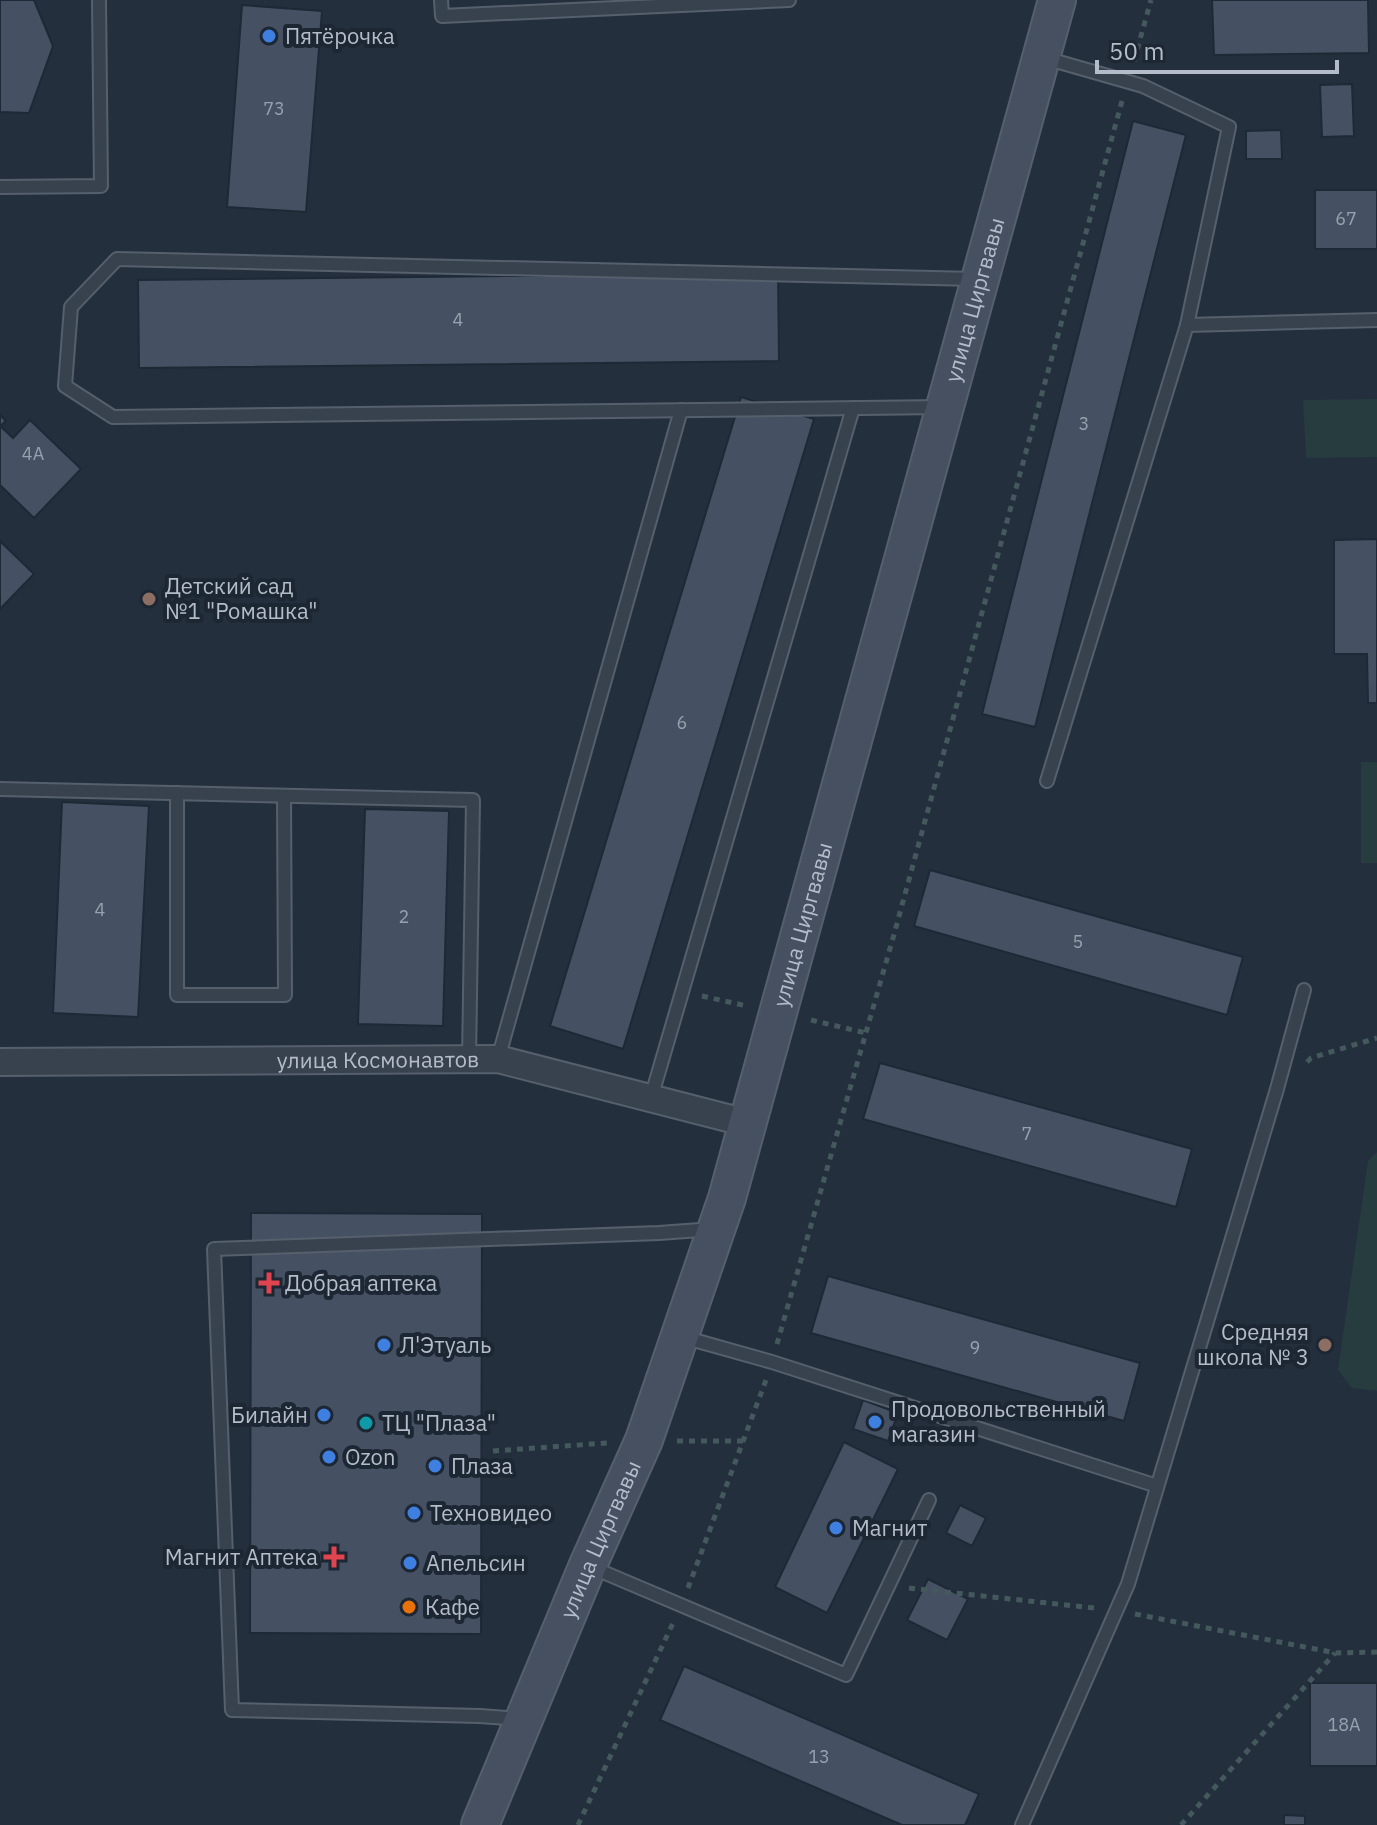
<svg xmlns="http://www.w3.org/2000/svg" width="1377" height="1825" font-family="'IBM Plex Sans',sans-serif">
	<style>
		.green { fill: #263c3f }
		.building { fill: #455162; stroke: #1f2835; stroke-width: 2 }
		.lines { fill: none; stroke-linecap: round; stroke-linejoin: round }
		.lane-casing { stroke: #565f6c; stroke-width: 16 }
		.street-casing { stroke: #565f6c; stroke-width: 30 }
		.secondary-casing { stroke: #565f6c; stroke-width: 40 }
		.path { stroke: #44595c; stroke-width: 5; stroke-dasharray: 6 6; stroke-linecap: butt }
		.lane { stroke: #38414e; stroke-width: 12 }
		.street { stroke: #38414e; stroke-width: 26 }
		.secondary { stroke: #465061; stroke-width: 36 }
		.shop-dot { fill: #3f7fe0; stroke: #1d2633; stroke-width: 3 }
		.education-dot { fill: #8d6e63; stroke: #1d2633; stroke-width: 3 }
		.health-dot { fill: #e0444e; stroke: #1d2633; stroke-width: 3 }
		.culture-dot { fill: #0f9aa8; stroke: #1d2633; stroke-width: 3 }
		.food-dot { fill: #e8710a; stroke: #1d2633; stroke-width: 3 }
		.labels { text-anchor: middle; stroke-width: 8; stroke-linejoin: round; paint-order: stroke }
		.number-label { font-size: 18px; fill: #98a1af }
		.poi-label { font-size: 22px; fill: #b4bcc9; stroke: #1d2633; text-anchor: start }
		.street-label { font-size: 22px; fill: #b4bcc9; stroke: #1d2633 }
	</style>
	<rect width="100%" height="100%" fill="#242f3e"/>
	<g class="green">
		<path d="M1377,399V457L1306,458L1303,400Z"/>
		<rect x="1361" y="762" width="16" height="101"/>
		<path d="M1377,1152V1391L1352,1388L1338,1370L1368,1161Z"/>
	</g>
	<g class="building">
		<path d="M0,0H34L53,46L29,113L0,112Z"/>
		<path d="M1212,0H1368L1369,53L1214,55Z"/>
		<path d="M242,5L322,11L306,212L227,207Z"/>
		<path d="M1352,84L1354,136L1322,137L1320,85Z"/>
		<path d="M1133,121L1186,135L1035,727L982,714Z"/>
		<path d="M1281,130L1282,159H1246V131Z"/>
		<rect x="1315" y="190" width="62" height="59"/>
		<path d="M778,273L779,361L139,368L138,280Z"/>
		<path d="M741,397L814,419L623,1049L550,1026Z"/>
		<path d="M0,415L6,421L0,426L13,438L30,420L81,469L34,518L0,485Z"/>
		<path d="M1377,539V703H1368L1367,654H1334V540Z"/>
		<path d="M0,541L34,574L0,609Z"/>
		<path d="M62,802L149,806L138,1017L53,1013Z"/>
		<path d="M365,809L449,811L443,1026L358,1024Z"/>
		<path d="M930,870L1243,957L1227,1015L914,926Z"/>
		<path d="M880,1063L1192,1149L1176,1207L863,1119Z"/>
		<path d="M251,1213L482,1214L481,1634L250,1633Z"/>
		<path d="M828,1276L1140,1363L1124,1421L811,1333Z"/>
		<path d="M863,1400L898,1413L888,1441L853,1429Z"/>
		<path d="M844,1442L898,1469L827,1613L775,1587Z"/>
		<path d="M960,1505L986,1518L972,1546L946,1533Z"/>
		<path d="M928,1579L968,1599L947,1640L907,1620Z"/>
		<path d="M684,1666L979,1794L965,1825H902L660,1720Z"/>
		<rect x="1310" y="1683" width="67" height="83"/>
		<path d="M1284,1815L1305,1816V1825H1284Z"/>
	</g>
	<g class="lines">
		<g class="lane-casing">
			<g id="lane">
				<path d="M441,0L442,16L789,0"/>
				<path d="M1045,58L1143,86L1229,127L1187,325L1377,320"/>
				<path d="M0,187L101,186L99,0"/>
				<path d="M942,407L113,417L65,386L71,307L117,259L975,279"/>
				<path d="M1047,781L1187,325"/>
				<path d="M0,789L473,800L469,1060"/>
				<path d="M177,793V995H285L284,796"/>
				<path d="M498,1059L681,410"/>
				<path d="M651,1098L853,408"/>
				<path d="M683,1337L772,1362L1157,1486"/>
				<path d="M591,1567L846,1675L929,1500"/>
				<path d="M520,1719L480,1716L232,1710L214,1249L659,1233L713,1229"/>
				<path d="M1022,1825L1128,1584L1277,1089L1304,990"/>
			</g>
		</g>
		<g class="street-casing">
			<g id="street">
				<path id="s1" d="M0,1062L498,1059L747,1123"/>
			</g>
		</g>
		<g class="secondary-casing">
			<g id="secondary">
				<path id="s2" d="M480,1825L588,1565L644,1440L727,1198L1057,0"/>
			</g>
		</g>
		<g class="path">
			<path d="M1134,61L1151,0"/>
			<path d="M702,996L747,1006"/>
			<path d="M811,1020L866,1033"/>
			<path d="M1307,1062L1311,1058L1377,1038"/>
			<path d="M777,1344L893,938L1122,101"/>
			<path d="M677,1441H744"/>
			<path d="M493,1451L607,1443"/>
			<path d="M688,1588L766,1380"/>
			<path d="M909,1588L1094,1608"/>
			<path d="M1135,1614L1336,1653L1377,1652"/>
			<path d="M578,1825L673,1623"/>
			<path d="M1181,1825L1335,1653"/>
		</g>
		<use href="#lane" class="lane"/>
		<use href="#street" class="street"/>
		<use href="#secondary" class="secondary"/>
	</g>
	<g class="shop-dot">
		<circle cx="269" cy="36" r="8"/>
		<circle cx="384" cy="1345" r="8"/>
		<circle cx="324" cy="1415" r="8"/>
		<circle cx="875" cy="1422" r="8"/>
		<circle cx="329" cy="1457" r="8"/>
		<circle cx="435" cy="1466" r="8"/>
		<circle cx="414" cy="1513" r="8"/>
		<circle cx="836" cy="1528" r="8"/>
		<circle cx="410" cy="1563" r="8"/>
	</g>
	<g class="education-dot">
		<circle cx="149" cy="599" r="8"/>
		<circle cx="1325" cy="1345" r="8"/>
	</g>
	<g class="health-dot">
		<path d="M265 1271h8v8h8v8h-8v8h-8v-8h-8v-8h8z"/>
		<path d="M330 1545h8v8h8v8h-8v8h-8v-8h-8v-8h8z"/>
	</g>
	<circle class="culture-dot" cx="366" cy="1423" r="8"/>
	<circle class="food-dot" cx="409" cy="1607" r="8"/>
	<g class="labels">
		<g class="number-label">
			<text x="274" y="115">73</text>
			<text x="1346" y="225">67</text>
			<text x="458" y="326">4</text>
			<text x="1084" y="430">3</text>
			<text x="33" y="460">4А</text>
			<text x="682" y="729">6</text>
			<text x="100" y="916">4</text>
			<text x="404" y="923">2</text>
			<text x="1078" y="948">5</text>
			<text x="1027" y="1140">7</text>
			<text x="975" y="1354">9</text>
			<text x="1344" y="1731">18А</text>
			<text x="819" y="1763">13</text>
		</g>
		<g class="poi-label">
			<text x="285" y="44">Пятёрочка</text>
			<text x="165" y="594">Детский сад<tspan x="165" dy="25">№1 "Ромашка"</tspan></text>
			<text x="285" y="1291">Добрая аптека</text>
			<text x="1309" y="1340" text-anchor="end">Средняя<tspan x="1309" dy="25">школа № 3</tspan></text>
			<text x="400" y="1353">Л'Этуаль</text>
			<text x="891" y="1417">Продовольственный<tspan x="891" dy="25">магазин</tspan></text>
			<text x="308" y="1423" text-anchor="end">Билайн</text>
			<text x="382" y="1431">ТЦ "Плаза"</text>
			<text x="345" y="1465">Ozon</text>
			<text x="451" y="1474">Плаза</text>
			<text x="430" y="1521">Техновидео</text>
			<text x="852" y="1536">Магнит</text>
			<text x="318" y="1565" text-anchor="end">Магнит Аптека</text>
			<text x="426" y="1571">Апельсин</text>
			<text x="425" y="1615">Кафе</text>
		</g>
		<g class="street-label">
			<text dy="8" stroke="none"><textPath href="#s2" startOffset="1606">улица Циргвавы</textPath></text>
			<text dy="8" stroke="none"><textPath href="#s2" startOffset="958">улица Циргвавы</textPath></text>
			<text dy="8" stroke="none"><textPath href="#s1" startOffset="378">улица Космонавтов</textPath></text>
			<text dy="8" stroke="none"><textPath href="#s2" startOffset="310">улица Циргвавы</textPath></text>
		</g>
	</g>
	<path d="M1097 60v12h240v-12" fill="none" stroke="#b4bcc9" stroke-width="4"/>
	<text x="1109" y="60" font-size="24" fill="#b4bcc9" stroke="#1d2633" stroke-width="6" paint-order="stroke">50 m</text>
</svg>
